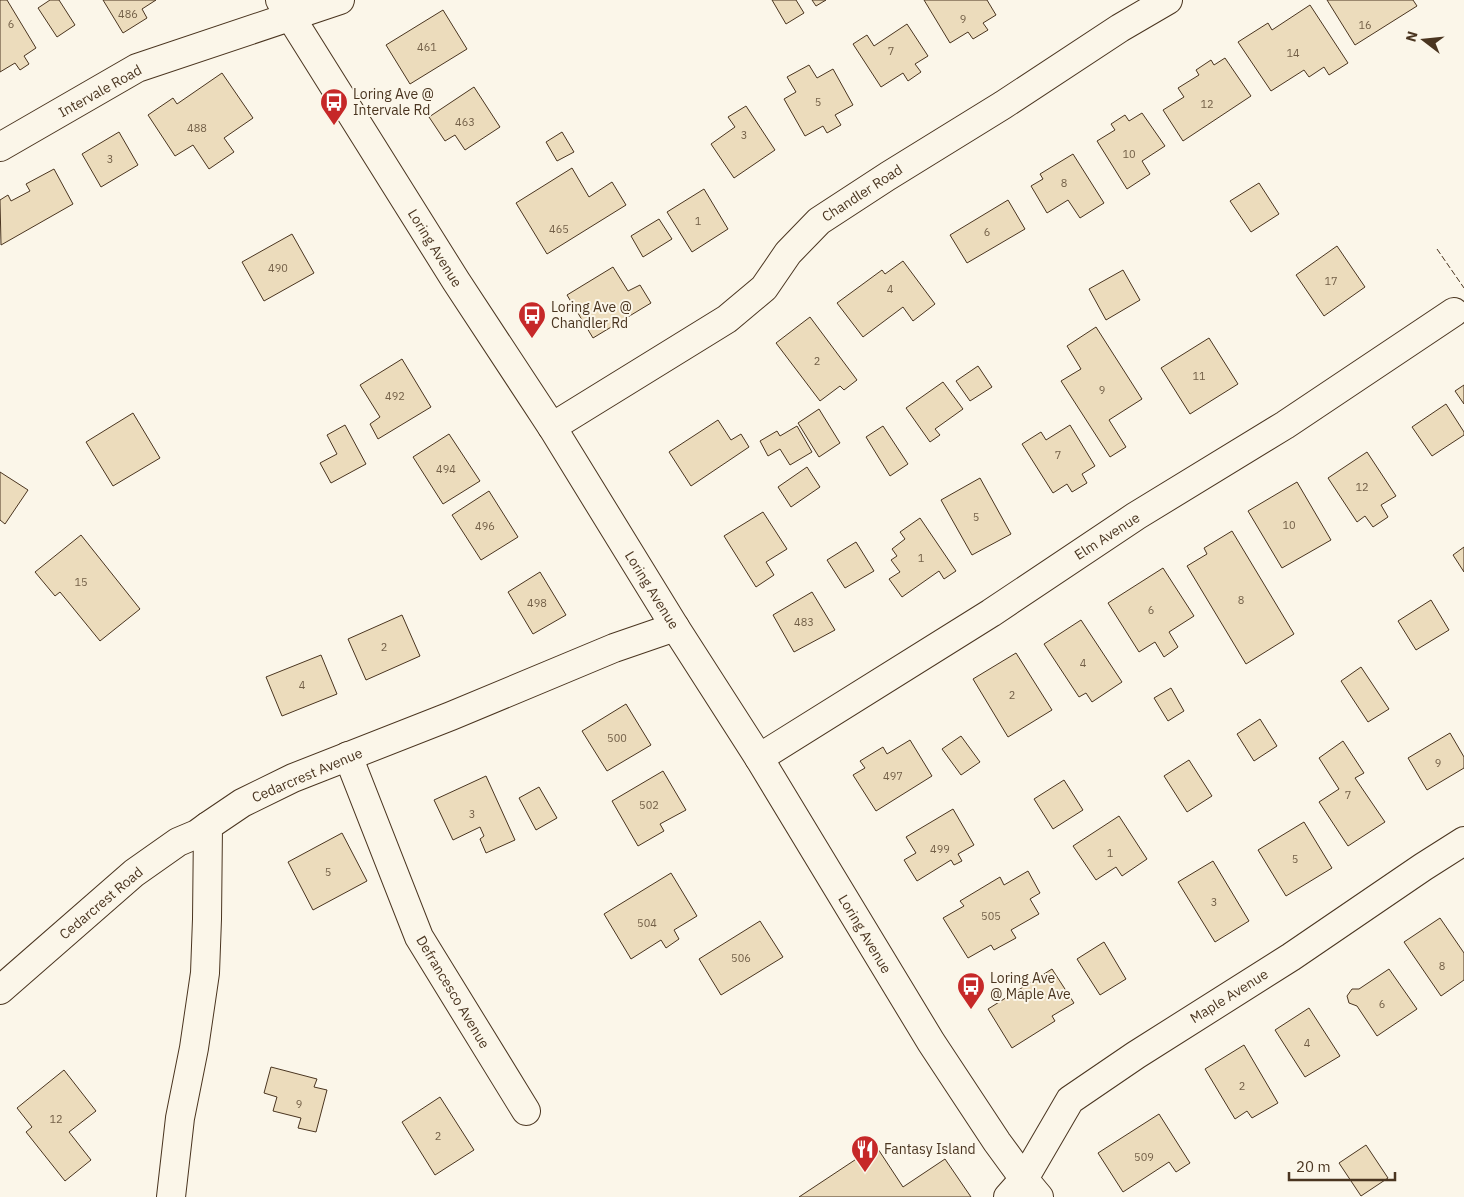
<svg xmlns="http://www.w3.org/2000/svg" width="1464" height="1197" font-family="'IBM Plex Sans',sans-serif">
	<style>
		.building { fill: #ecdcbc; stroke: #4a3520 }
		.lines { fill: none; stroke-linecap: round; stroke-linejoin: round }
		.minor-casing { stroke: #4a3520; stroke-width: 30 }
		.highway-casing { stroke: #4a3520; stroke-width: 30 }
		.minor { stroke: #fbf6e9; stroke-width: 28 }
		.highway { stroke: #fbf6e9; stroke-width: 28 }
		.fence { stroke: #4a3520; stroke-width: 1; stroke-dasharray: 6 2.5; stroke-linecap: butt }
		.labels { text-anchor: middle; stroke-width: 4; stroke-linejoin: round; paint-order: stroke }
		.number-label { font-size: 11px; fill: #725f47 }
		.street-label { font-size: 14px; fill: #4a3520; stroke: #fbf6e9 }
		.poi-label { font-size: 14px; fill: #4a3520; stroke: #fbf6e9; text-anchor: start }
	</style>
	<rect width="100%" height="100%" fill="#fbf6e9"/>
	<g class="building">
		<path d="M0,0H7L36,48L24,56L29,64L20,70L15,63L0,72Z"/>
		<path d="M50,0H59L75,25L57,37L38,8Z"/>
		<path d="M103,0H156L142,9L147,18L123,33Z"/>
		<path d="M772,0H796L804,13L786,24Z"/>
		<path d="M812,0H826L816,6Z"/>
		<path d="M924,0H987L996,15L983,23L988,30L973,39L968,32L950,43Z"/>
		<path d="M1327,0H1413L1417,6L1355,45Z"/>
		<path d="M1310,5L1348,63L1329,75L1324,67L1309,77L1304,70L1271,91L1238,42L1268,23L1272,30Z"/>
		<path d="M443,10L467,49L410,84L386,45Z"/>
		<path d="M907,24L928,56L915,64L921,72L908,81L903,73L881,87L853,44L867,35L874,46Z"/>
		<path d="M1225,58L1251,96L1183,141L1163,110L1184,97L1178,88L1199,75L1196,70L1211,60L1214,65Z"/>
		<path d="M809,65L817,78L833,69L853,105L835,115L841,125L827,133L823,126L805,136L784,99L796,92L787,77Z"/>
		<path d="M222,73L253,118L224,138L234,152L209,169L193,145L175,156L148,115L173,98L177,104Z"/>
		<path d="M474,87L500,127L465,150L455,135L445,141L429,117Z"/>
		<path d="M746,106L775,150L734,178L711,144L735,127L728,117Z"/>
		<path d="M1142,113L1165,146L1142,161L1150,174L1127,189L1097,141L1115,130L1111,124L1125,115L1129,121Z"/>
		<path d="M119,132L138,165L101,187L82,154Z"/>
		<path d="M562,132L574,152L557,161L546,142Z"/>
		<path d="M1073,154L1104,203L1080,218L1068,200L1047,213L1031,186L1043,179L1040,174Z"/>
		<path d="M572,168L589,197L612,182L626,205L547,254L516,203Z"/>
		<path d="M54,169L73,204L1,245L0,200L8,195L11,201L30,191L26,184Z"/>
		<path d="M1259,183L1279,214L1251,232L1230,201Z"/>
		<path d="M704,189L728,229L692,252L667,212Z"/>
		<path d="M1008,200L1025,229L967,263L950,235Z"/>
		<path d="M659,219L672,239L643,257L631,236Z"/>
		<path d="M292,234L314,273L264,301L242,262Z"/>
		<path d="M1337,246L1365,287L1324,316L1296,275Z"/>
		<path d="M903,261L935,304L913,321L903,307L863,337L837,303L882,270L885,274Z"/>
		<path d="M613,267L628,291L640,285L651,303L593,338L567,295Z"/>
		<path d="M1123,270L1140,300L1106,320L1089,289Z"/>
		<path d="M810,317L857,380L844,390L840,386L820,401L776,343Z"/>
		<path d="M1096,327L1142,399L1109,420L1126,447L1110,457L1061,381L1081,369L1067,346Z"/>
		<path d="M1209,338L1238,384L1190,414L1161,368Z"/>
		<path d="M402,359L431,407L378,439L370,424L380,417L360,385Z"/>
		<path d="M978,366L992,387L970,401L956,381Z"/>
		<path d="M943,382L963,409L935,429L940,435L930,442L906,408Z"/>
		<path d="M1464,385V404L1455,391Z"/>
		<path d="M1446,404L1464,432V435L1432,456L1412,427Z"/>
		<path d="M819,409L840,443L819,457L798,423Z"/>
		<path d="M133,413L160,458L113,486L86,442Z"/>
		<path d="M718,420L731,440L741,434L749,447L691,486L669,452Z"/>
		<path d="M345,425L366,464L331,483L320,463L337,454L327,435Z"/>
		<path d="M1070,425L1095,466L1082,474L1087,483L1072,492L1067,484L1053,493L1022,444L1041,432L1046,440Z"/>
		<path d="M797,426L812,452L790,465L780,449L768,456L760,441L777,431L780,436Z"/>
		<path d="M883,426L908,464L890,476L866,437Z"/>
		<path d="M449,434L480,481L443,504L413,457Z"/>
		<path d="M1367,452L1396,496L1381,505L1388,517L1373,527L1365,516L1357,522L1328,478Z"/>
		<path d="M807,467L820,487L791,507L778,487Z"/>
		<path d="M0,472L28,490L5,524L0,520Z"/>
		<path d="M980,478L1011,534L972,555L941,500Z"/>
		<path d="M1297,482L1331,540L1282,568L1248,511Z"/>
		<path d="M489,491L518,537L481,560L452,515Z"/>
		<path d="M763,512L787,549L766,562L774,575L756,587L724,536Z"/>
		<path d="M920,518L956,571L944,579L939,571L902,597L889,579L900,572L891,560L897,556L892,549L905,539L900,532Z"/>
		<path d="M1232,531L1294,634L1246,664L1187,566L1207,554L1204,548Z"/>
		<path d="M81,535L140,609L100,641L60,592L55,596L35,572Z"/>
		<path d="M856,542L874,571L845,588L827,560Z"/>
		<path d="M1464,547V572L1453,555Z"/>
		<path d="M1163,568L1194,616L1169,632L1178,647L1164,657L1155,642L1139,652L1108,603Z"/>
		<path d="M540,572L566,615L533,634L508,592Z"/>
		<path d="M812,592L835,630L794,652L773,615Z"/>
		<path d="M1431,600L1449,630L1416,650L1398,621Z"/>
		<path d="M402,615L420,656L366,680L348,639Z"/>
		<path d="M1081,620L1122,682L1092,702L1086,693L1079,697L1044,644Z"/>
		<path d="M1016,653L1052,710L1008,737L973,679Z"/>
		<path d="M321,655L337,694L282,716L266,677Z"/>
		<path d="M1361,667L1389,709L1368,722L1341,681Z"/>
		<path d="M1171,688L1184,711L1168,721L1154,698Z"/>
		<path d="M626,704L651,745L607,771L582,731Z"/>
		<path d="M1260,719L1277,746L1254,761L1237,734Z"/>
		<path d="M1450,733L1464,757V768L1427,790L1408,758Z"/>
		<path d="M961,736L980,762L961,775L942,749Z"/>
		<path d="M910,740L932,776L876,811L853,775L865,768L860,761L883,747L887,754Z"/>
		<path d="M1343,741L1364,773L1355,778L1385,822L1348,846L1319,802L1339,789L1319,758Z"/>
		<path d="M1189,760L1212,796L1187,812L1164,776Z"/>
		<path d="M663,771L686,810L660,824L664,831L638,846L612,801Z"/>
		<path d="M486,776L515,840L486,853L480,839L484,836L480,827L453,840L434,800Z"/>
		<path d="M1064,780L1083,810L1053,829L1034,799Z"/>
		<path d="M539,787L557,818L536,830L519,798Z"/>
		<path d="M953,809L974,845L958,854L962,861L954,865L951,860L917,881L904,860L916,853L906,837Z"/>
		<path d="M1119,816L1147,859L1122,876L1116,867L1096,880L1073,846Z"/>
		<path d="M1304,822L1332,868L1286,896L1258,850Z"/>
		<path d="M342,833L367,881L313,910L288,862Z"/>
		<path d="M1213,861L1249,921L1215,942L1178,882Z"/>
		<path d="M1028,871L1040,893L1030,899L1039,914L1011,930L1016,938L994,950L991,945L968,958L943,918L964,906L960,901L1000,877L1004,885Z"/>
		<path d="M671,873L697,916L674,930L679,939L666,948L661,940L631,959L604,914Z"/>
		<path d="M1440,918L1464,953V980L1441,996L1404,942Z"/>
		<path d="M760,921L783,957L721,995L699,959Z"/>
		<path d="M1104,942L1126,979L1100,995L1077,959Z"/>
		<path d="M1052,969L1074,1003L1052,1016L1055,1021L1012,1048L988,1009Z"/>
		<path d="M1389,969L1417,1009L1377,1036L1357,1006L1349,1003L1347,996L1352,989H1359Z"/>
		<path d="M1309,1008L1340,1056L1305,1077L1275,1030Z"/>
		<path d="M1244,1045L1278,1103L1252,1118L1247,1111L1235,1119L1205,1069Z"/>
		<path d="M271,1067L317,1079L314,1087L327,1090L316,1132L298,1128L301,1118L273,1111L277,1097L264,1093Z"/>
		<path d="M64,1070L96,1111L69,1132L91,1160L65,1181L26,1132L32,1127L17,1108Z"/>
		<path d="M440,1097L474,1150L435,1175L402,1122Z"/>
		<path d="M1159,1114L1190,1163L1176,1172L1169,1162L1123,1192L1098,1153Z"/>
		<path d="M1366,1145L1388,1178L1361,1196L1339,1163Z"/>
		<path d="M876,1146L903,1187L945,1159L971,1197H799Z"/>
	</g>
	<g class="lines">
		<g class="minor-casing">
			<g id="minor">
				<path d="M0,147L137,68L340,0"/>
				<path d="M552,427L727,319L764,288L788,253L819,221L888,176L1003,105L1120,28L1168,0"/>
				<path d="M348,756L419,937L526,1111"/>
				<path d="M759,758L991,613L1136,516L1285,425L1454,312"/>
				<path d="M0,990L134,873L178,842L197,834L208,826"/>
				<path d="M171,1197L180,1118L194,1048L205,973L207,919L208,826L242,803L293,778L451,716L614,648L675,627"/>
				<path d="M1008,1197L1024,1179L1070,1100L1136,1055L1291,957L1423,867L1464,841"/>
			</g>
		</g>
		<g class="highway-casing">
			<path id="highway" d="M280,0L456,281L552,427L675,627L759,758L931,1042L997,1142L1024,1179L1039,1197"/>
		</g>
		<use href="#minor" class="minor"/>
		<use href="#highway" class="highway"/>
		<path class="fence" d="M1437,249L1464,288"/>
	</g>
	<defs>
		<g id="bus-pin" transform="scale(1.4375)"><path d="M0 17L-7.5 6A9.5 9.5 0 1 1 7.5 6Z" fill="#c62828" stroke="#fbf6e9"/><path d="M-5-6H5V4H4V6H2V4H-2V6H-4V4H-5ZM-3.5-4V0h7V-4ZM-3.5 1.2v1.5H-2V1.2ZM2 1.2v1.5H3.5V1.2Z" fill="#fff"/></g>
		<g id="restaurant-pin" transform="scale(1.4375)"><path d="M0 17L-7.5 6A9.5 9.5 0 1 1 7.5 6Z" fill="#c62828" stroke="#fbf6e9"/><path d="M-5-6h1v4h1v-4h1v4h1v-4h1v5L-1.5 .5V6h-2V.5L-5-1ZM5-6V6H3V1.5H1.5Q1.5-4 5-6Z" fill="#fff"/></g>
	</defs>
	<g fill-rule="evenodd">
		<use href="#bus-pin" x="334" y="102"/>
		<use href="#bus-pin" x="532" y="315"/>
		<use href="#bus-pin" x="971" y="986"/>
		<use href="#restaurant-pin" x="865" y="1149"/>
	</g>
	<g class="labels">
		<g class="number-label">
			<text x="128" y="18">486</text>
			<text x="963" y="23">9</text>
			<text x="11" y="28">6</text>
			<text x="1365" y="29">16</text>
			<text x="427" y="51">461</text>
			<text x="891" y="55">7</text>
			<text x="1293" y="57">14</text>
			<text x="818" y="106">5</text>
			<text x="1207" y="108">12</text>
			<text x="465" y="126">463</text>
			<text x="197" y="132">488</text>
			<text x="744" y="139">3</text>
			<text x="1129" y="158">10</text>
			<text x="110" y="163">3</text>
			<text x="1064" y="187">8</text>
			<text x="698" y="225">1</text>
			<text x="559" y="233">465</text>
			<text x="987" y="236">6</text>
			<text x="278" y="272">490</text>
			<text x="1331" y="285">17</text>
			<text x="890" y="293">4</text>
			<text x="817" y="365">2</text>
			<text x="1199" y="380">11</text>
			<text x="1102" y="394">9</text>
			<text x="395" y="400">492</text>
			<text x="1058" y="459">7</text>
			<text x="446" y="473">494</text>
			<text x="1362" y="491">12</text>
			<text x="976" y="521">5</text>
			<text x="1289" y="529">10</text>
			<text x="485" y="530">496</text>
			<text x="921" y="562">1</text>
			<text x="81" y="586">15</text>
			<text x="1241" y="604">8</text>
			<text x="537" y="607">498</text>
			<text x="1151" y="614">6</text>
			<text x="804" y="626">483</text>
			<text x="384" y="651">2</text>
			<text x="1083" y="667">4</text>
			<text x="302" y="689">4</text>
			<text x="1012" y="699">2</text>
			<text x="617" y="742">500</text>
			<text x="1438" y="767">9</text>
			<text x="893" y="780">497</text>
			<text x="1348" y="799">7</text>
			<text x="649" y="809">502</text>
			<text x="472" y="818">3</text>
			<text x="940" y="853">499</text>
			<text x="1110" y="857">1</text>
			<text x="1295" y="863">5</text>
			<text x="328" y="876">5</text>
			<text x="1214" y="906">3</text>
			<text x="991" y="920">505</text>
			<text x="647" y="927">504</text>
			<text x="741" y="962">506</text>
			<text x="1442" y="970">8</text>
			<text x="1382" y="1008">6</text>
			<text x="1307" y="1047">4</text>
			<text x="1242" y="1090">2</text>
			<text x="299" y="1108">9</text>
			<text x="56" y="1123">12</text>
			<text x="438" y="1140">2</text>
			<text x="1144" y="1161">509</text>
		</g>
		<g class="street-label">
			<text transform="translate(100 91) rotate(-29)" y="5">Intervale Road</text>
			<text transform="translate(862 193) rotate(-33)" y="5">Chandler Road</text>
			<text transform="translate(435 248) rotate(58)" y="5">Loring Avenue</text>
			<text transform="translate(1107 536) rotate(-33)" y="5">Elm Avenue</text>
			<text transform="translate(652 590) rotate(58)" y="5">Loring Avenue</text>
			<text transform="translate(307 775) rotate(-23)" y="5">Cedarcrest Avenue</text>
			<text transform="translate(101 903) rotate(-40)" y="5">Cedarcrest Road</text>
			<text transform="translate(865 934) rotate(59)" y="5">Loring Avenue</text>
			<text transform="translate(453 992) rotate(59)" y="5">Defrancesco Avenue</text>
			<text transform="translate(1229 996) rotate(-32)" y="5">Maple Avenue</text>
		</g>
		<g class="poi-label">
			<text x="353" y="99">Loring Ave @<tspan x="353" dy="16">Intervale Rd</tspan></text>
			<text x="551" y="312">Loring Ave @<tspan x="551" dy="16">Chandler Rd</tspan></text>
			<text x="990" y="983">Loring Ave<tspan x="990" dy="16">@ Maple Ave</tspan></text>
			<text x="884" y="1154">Fantasy Island</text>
		</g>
	</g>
	<g transform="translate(1424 40) rotate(286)" stroke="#fbf6e9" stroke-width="4" paint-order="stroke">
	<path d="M0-4L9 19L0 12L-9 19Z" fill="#4a3520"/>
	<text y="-8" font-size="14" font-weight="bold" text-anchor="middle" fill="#4a3520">N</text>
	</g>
	<path d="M1289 1172v8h106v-8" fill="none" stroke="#4a3520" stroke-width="2.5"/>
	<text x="1296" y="1172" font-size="15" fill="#4a3520" stroke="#fbf6e9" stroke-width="4" paint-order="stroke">20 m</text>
</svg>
